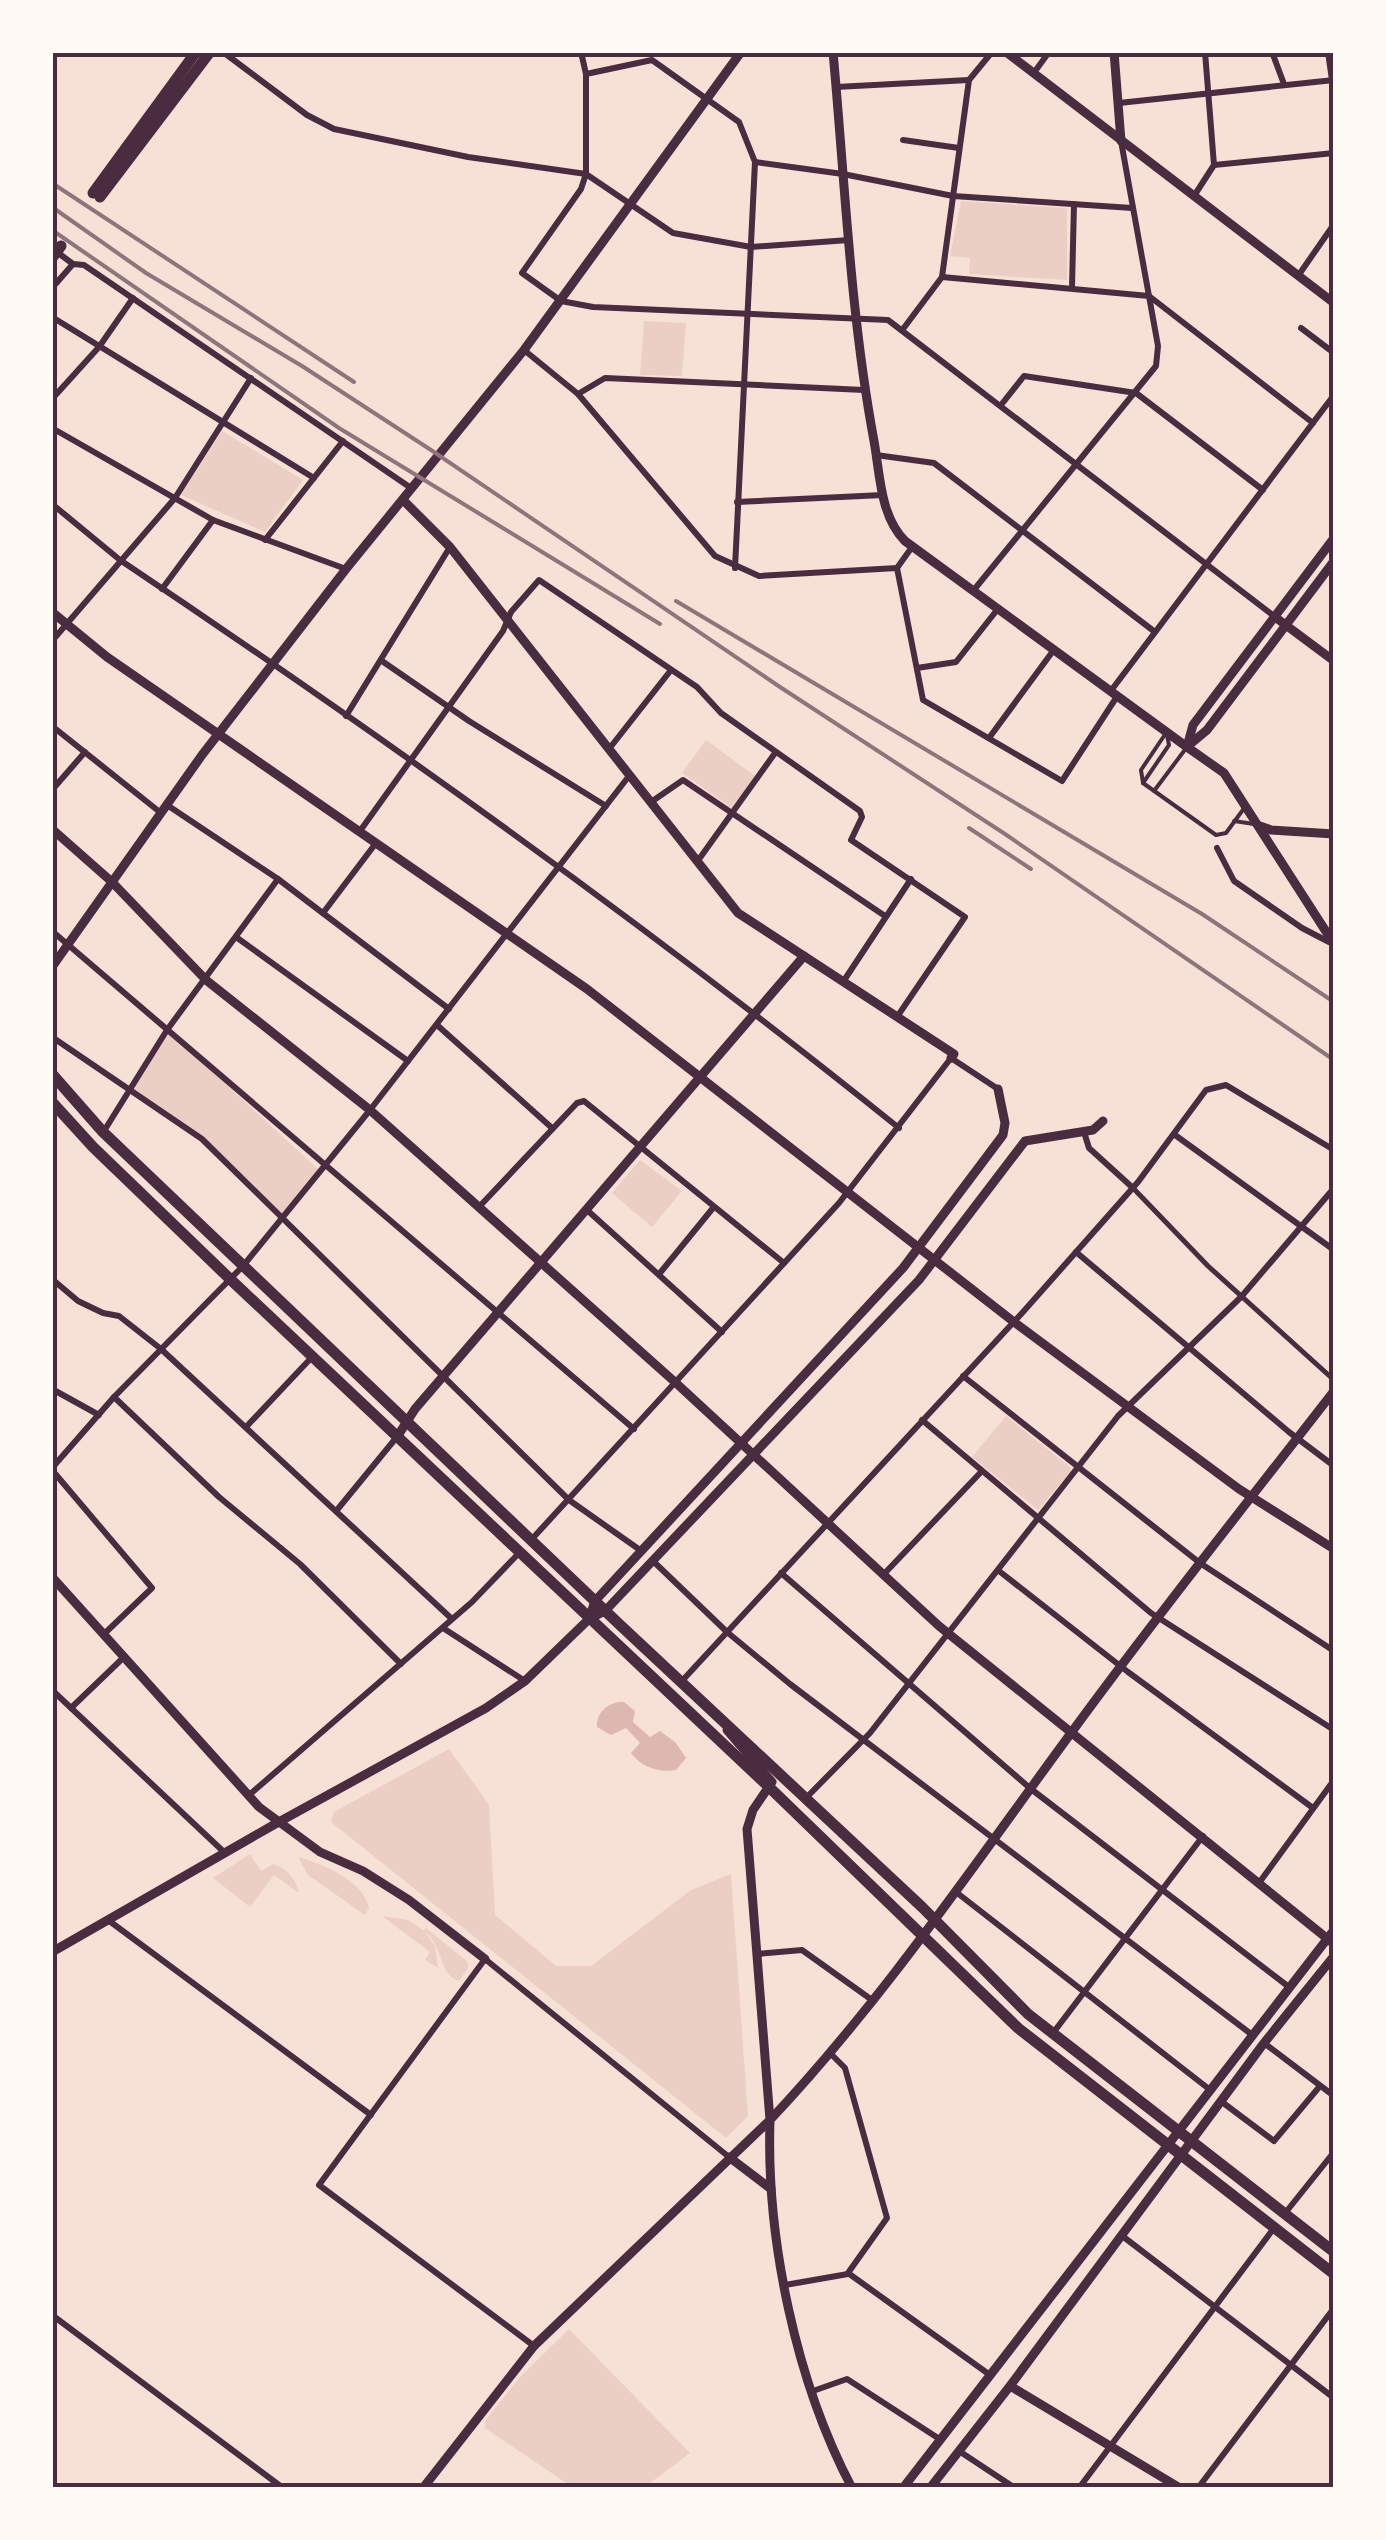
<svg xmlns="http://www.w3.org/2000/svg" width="1386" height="2540" font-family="'PT Sans',sans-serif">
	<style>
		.green { fill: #ebcfc5 }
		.water { fill: #dcb8b0 }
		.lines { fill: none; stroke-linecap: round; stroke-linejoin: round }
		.service { stroke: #4a2c40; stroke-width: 4 }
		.pedestrian { stroke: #4a2c40; stroke-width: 5 }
		.minor { stroke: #4a2c40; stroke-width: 6 }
		.tertiary { stroke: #4a2c40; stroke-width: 9 }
		.secondary { stroke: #4a2c40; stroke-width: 9 }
		.trunk { stroke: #4a2c40; stroke-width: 11 }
		.rail { stroke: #8f747c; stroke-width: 4 }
		.neatline { fill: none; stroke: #4a2c40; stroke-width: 4 }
	</style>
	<rect width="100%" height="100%" fill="#f7e1d7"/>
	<g class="green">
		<path d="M961,201L1067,208V280L969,274L970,258L950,256Z"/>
		<path d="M644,321L686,323L682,376L640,375Z"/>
		<path d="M222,431L303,480L265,532L181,495Z"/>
		<path d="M706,740L755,776L732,808L682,773Z"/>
		<path d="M167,1030L319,1170L282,1213L202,1139L130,1090Z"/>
		<path d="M640,1160L682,1191L652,1227L612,1193Z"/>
		<path d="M1006,1416L1070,1467L1071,1471L1038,1510L972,1457Z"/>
		<path d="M449,1749L489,1805L495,1915L556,1966H591L691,1890L731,1874L748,2116L726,2138L331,1822L334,1812Z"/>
		<path d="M250,1854L261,1871L273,1864C288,1868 295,1878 299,1893L274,1875L250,1907L213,1878Z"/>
		<path d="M298,1857C324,1865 362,1879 369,1908L365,1915L308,1875Z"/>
		<path d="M382,1916L408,1920L423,1930L426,1928L468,1962V1968L459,1981C437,1973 444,1945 425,1932L435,1946L438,1968L425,1960L430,1952Z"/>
		<path d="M569,2329L690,2453L645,2487H572L485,2428V2421L520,2377Z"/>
	</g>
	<path class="water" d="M624,1702L635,1711L633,1722L650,1737L660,1731L676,1743L686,1758L676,1770C659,1773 641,1767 631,1753L640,1743L626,1728L611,1735L597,1727C596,1712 609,1701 624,1702Z"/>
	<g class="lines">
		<g class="service">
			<path d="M1166,733L1141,770L1143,783L1216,835L1226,833L1245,807"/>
			<path d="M1143,783L1169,745L1167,735"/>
			<path d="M1154,791L1187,747"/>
			<path d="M1234,821L1254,824"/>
		</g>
		<path class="pedestrian" d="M1133,1188L1208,1266L1334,1380"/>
		<g class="minor">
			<path d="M223,52L307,115L334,129L468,157L586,174L673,233L751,247L849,240"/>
			<path d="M581,52L586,74V174L581,189L522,273L561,301L593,307L888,320L1274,616"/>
			<path d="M1272,52L1284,84"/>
			<path d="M1328,52L1334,94"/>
			<path d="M586,74L652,60L739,122L755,162L735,568"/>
			<path d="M1033,74L1049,52"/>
			<path d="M836,87L969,80"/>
			<path d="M1119,103L1334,80"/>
			<path d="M903,140L959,148"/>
			<path d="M755,162L843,174L953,196L1132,208"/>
			<path d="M1214,165L1334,153"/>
			<path d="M1194,196L1214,165L1205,52"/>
			<path d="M57,252L73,264L84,265L411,488"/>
			<path d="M1298,276L1332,227L1334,199"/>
			<path d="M942,277L969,80L992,52"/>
			<path d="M1072,287L1074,204"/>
			<path d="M52,288L73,264"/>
			<path d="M52,317L314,478"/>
			<path d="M1301,328L1334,353"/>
			<path d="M903,329L942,277L1149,296L1313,423"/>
			<path d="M524,350L578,394L715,556L759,576L897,568"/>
			<path d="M578,394L605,378L864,390"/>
			<path d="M52,399L99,347L133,298"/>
			<path d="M1001,405L1024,376L1136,393L1263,490"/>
			<path d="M52,428L213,520L346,569"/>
			<path d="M876,455L934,463L1155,632"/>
			<path d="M737,502L883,495"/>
			<path d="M52,504L120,560C387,739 648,926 899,1128"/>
			<path d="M265,540L343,441"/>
			<path d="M912,547L897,568L923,700L1062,781L1116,698"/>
			<path d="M162,589L213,520"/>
			<path d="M973,591L1156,366L1158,346L1121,141"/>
			<path d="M52,641L175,498L251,378"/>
			<path d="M382,661L469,721L606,806"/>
			<path d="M917,668L956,662L997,610"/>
			<path d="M1110,692L1334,395"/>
			<path d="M346,716L450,547"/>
			<path d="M52,726L161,813"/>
			<path d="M989,738L1053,651"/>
			<path d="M609,749L671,670"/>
			<path d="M52,790L85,752"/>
			<path d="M651,802L683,780L885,916"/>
			<path d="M167,805L278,879L449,1009"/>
			<path d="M360,831L503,631L511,612L539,580L697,687L721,713L860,811L862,817L851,840L965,917L897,1017"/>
			<path d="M1217,848L1234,881L1302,928L1329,942"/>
			<path d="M697,862L775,753"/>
			<path d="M323,913L376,843"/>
			<path d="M52,931L634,1429"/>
			<path d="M236,937L408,1061"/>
			<path d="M843,982L911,879"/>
			<path d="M437,1025L552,1128"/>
			<path d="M52,1037L202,1139L569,1500L640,1550"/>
			<path d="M104,1131L167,1030L278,879"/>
			<path d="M1084,1132L1089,1148L1133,1188"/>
			<path d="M1175,1135L1334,1250"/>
			<path d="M478,1208L577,1103L584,1101L784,1263"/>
			<path d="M587,1210L722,1332"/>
			<path d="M1076,1252L1289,1432L1334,1466"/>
			<path d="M660,1273L713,1208"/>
			<path d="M52,1279L78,1301L103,1313L119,1316L161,1349L452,1619"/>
			<path d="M963,1376L1200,1563L1334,1651"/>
			<path d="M52,1389L99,1415"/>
			<path d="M114,1397L219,1497L300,1564L401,1664"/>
			<path d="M922,1420L1151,1613L1334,1730"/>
			<path d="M246,1427L312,1357"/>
			<path d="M52,1468L114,1397L243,1266L370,1110L629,776"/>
			<path d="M52,1470L152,1588L103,1635"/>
			<path d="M337,1510L396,1438"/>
			<path d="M532,1539L839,1203L951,1058L998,1089"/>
			<path d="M653,1561L727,1632L790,1684L1251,2034"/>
			<path d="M999,1571L1128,1672L1313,1808"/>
			<path d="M781,1573L1031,1789L1289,1987"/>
			<path d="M884,1574L981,1472"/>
			<path d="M443,1628L525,1681"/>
			<path d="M681,1682L1023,1312L1138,1182L1206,1090L1226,1085L1334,1150"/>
			<path d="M52,1690L225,1853"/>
			<path d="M71,1708L123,1658"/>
			<path d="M248,1796L472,1602L519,1553"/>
			<path d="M806,1798L870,1733L1118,1416L1241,1297L1334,1188"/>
			<path d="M1259,1883L1334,1780"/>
			<path d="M956,1892L1209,2089"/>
			<path d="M108,1920L371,2115"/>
			<path d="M757,1954L802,1950L872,2000"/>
			<path d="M1053,2033L1203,1836"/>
			<path d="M1264,2043L1334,2096"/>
			<path d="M829,2052L845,2068L887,2218L848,2273L990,2375"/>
			<path d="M1222,2102L1274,2141L1320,2086"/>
			<path d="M1286,2212L1334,2152"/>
			<path d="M1121,2235L1334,2398"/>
			<path d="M785,2285L848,2274"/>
			<path d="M52,2315L283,2488"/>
			<path d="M534,2346L319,2185L485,1959L729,2157"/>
			<path d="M813,2391L847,2379L941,2440"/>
			<path d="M959,2451L1015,2488"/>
			<path d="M1079,2488L1274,2228"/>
			<path d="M1198,2488L1334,2308"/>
		</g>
		<g class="tertiary">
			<path d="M1006,52L1334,303"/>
			<path d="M1114,52L1121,141"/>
			<path d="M403,500L450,547L738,913L954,1054L951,1058"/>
			<path d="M52,612L107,657L587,989L1014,1322L1239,1489L1334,1549"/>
			<path d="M1275,617L1334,661"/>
			<path d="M1187,747L1224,773L1334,944"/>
			<path d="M1260,826L1271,830L1334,834"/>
			<path d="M52,829L112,882L206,980L370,1110L676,1383L939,1626L1334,1944"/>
			<path d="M52,967L202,755L346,569L524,350L741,52"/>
			<path d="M397,1437L415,1409L804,956"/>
			<path d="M52,1577L259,1807L320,1852L363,1871L409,1900L485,1959"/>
			<path d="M589,1619L595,1601L903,1268L1003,1135L1005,1123L998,1089"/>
			<path d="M52,1952L277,1823L486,1708L525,1681L589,1619L605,1611L919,1280L1025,1141L1093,1130L1103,1121"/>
			<path d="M729,2157L771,2189"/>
			<path d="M1010,2386L1180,2488"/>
			<path d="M852,2488C796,2382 766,2239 770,2120C883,2000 976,1862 1074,1729C1158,1614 1247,1503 1334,1391"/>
			<path d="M903,2488L1334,1930"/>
			<path d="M930,2488L1010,2386L1264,2043L1334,1956"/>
		</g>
		<g class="secondary">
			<path d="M833,52C845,182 850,312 874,441C880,474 880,516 905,541L1187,747"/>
			<path d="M1189,745L1207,730L1334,561"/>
			<path d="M1187,747L1193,725L1334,538"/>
			<path d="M423,2488L534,2346L770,2120L747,1829L753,1810L772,1782L727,1730"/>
		</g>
		<g class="trunk">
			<path d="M93,193L196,52"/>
			<path d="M100,197L210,52"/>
			<path d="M52,258L61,246"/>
			<path d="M52,1074L103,1132L619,1624L922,1907L1028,2014L1334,2252"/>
			<path d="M52,1102L93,1147L229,1278L769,1787L1018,2028L1334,2274"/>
		</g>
		<g class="rail">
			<path d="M52,183L354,382"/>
			<path d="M52,207L146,273L302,366L431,450L780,687L1005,834L1334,1060"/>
			<path d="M52,230L339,428L660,624"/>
			<path d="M676,601L1202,914L1334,1002"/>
			<path d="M969,828L1031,869"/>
		</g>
	</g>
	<rect width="1386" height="2540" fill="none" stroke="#fffaf5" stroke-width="110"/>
	<rect x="55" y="55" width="1276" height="2430" class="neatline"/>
</svg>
